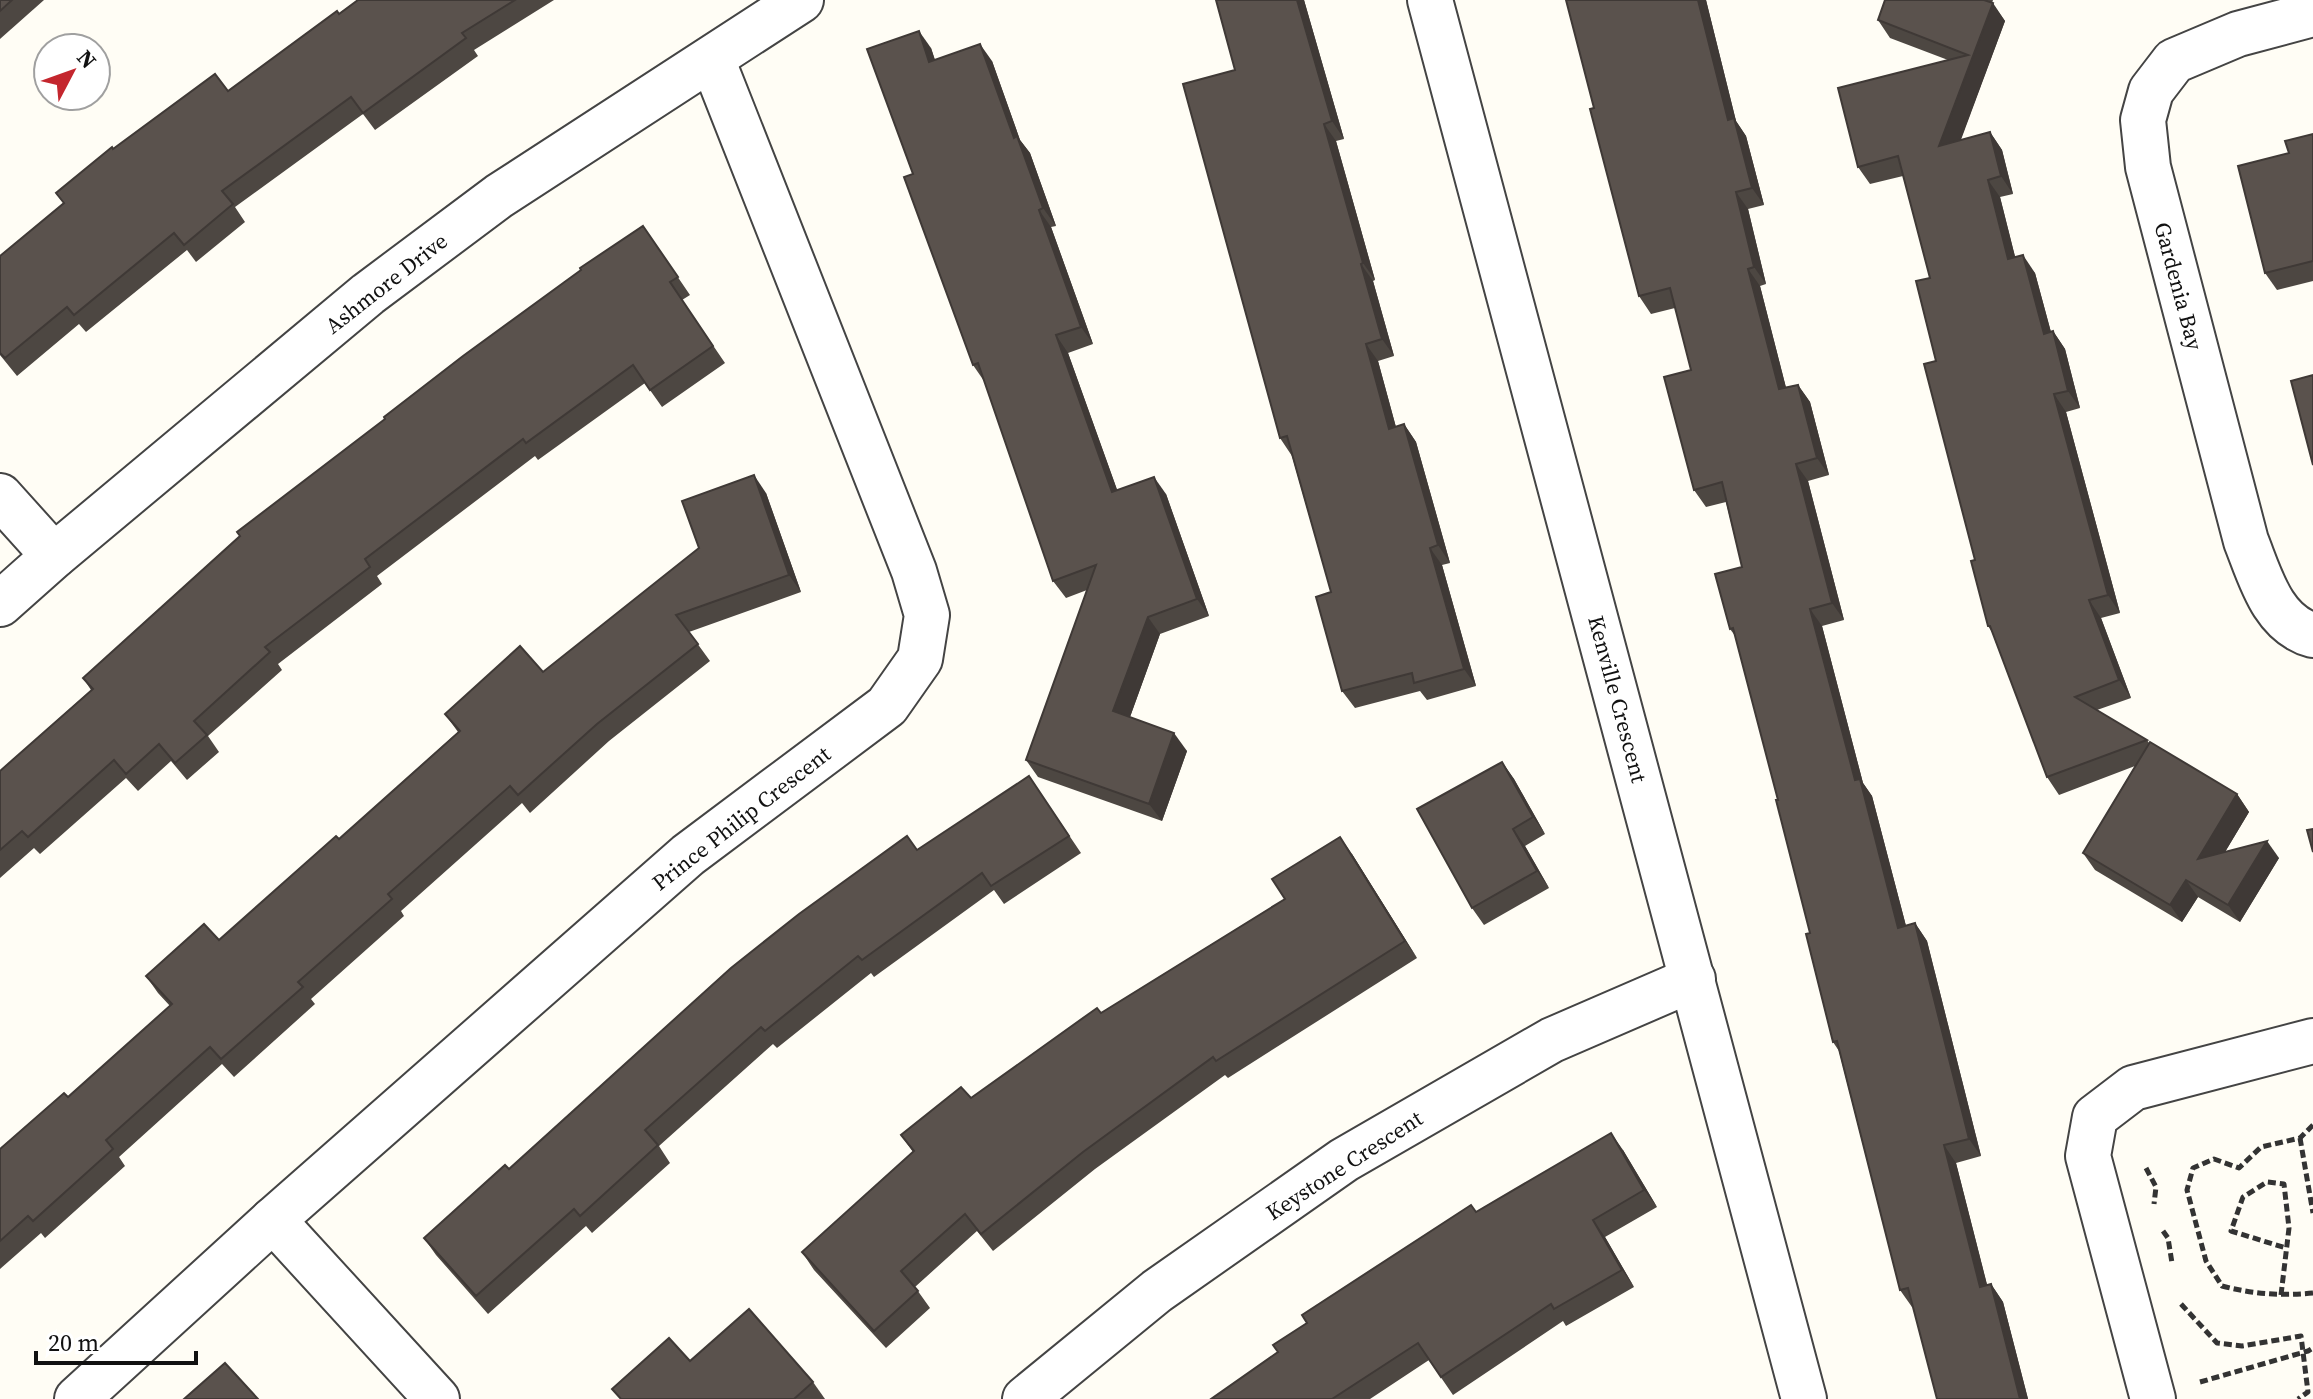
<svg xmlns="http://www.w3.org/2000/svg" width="2313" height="1399" font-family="'Source Serif 4',serif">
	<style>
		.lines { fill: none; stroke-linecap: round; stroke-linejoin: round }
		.minor-casing { stroke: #444; stroke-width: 48 }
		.path { stroke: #333; stroke-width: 5; stroke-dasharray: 8 4; stroke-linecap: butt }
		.minor { stroke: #fff; stroke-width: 44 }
		.wall { fill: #4d4742 }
		.shaded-wall { fill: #3f3936 }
		.building { fill: #5a524d; stroke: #3f3936; stroke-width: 2 }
		.labels { text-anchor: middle; stroke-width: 8; stroke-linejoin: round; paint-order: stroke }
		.street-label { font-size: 22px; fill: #111; stroke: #fff }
	</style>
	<rect width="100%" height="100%" fill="#fffdf5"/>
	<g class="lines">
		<g class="minor-casing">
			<g id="minor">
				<path d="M1430,0L1804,1399"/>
				<path d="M2313,14L2238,34L2174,61L2151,91L2143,120L2148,167L2246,541C2260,576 2272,624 2313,635"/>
				<path d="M0,496L54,556"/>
				<path d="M0,604L54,556L368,294L499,196L801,0"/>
				<path d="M273,1220L437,1399"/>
				<path d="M77,1399L273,1220L688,855L887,706L920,659L927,615L914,571L712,59"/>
				<path d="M1025,1399L1157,1291L1344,1160L1552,1040L1693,979"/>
				<path d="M2153,1399L2088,1156L2095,1117L2133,1088L2313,1041"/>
			</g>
		</g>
		<g class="path">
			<path d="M2313,1125L2300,1138L2261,1147L2239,1168L2214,1159L2193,1168L2187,1190L2206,1261L2222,1286C2253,1294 2281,1296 2313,1293"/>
			<path d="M2300,1138L2313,1213"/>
			<path d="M2146,1168L2156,1187L2154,1204"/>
			<path d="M2163,1231L2168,1238L2172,1263"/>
			<path d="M2281,1295L2289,1228L2284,1184L2267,1182L2243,1197L2231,1231L2286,1248"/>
			<path d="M2181,1304L2217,1343L2242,1346L2301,1336L2308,1392L2298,1399"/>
			<path d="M2200,1382L2308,1351L2313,1348"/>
		</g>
		<use href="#minor" class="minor"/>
	</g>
	<g class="wall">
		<path d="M0,0H44L0,39Z"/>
		<path d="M358,0H554L474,50L478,56L375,130L363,114L235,207L245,222L196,262L187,250L86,332L79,324L17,376L0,355V256L64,204L56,193L113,149L228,91Z"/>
		<path d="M1304,0L1344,139L1336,141L1375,280L1373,281L1394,356L1378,361L1396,427L1404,424L1416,442L1450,563L1442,565L1476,686L1427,700L1420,691L1355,708L1342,691L1331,592L1292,456L1280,438L1235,70Z"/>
		<path d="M1566,0H1706L1736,121L1746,136L1764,205L1748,209L1766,284L1760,286L1786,388L1798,385L1810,402L1829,475L1808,481L1844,620L1822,626L1863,783L1872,796L1906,926L1915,923L1927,941L1981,1156L1956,1163L1987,1285L1991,1284L2003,1302L2028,1399H1937L1913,1307H1912L1900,1290L1839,1051L1833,1042L1810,933L1778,800L1736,637L1730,629L1742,567L1726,502L1706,507L1694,490L1691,370L1675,308L1651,314L1639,296L1594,108Z"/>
		<path d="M1885,0H1993L1992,3L2005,21L1960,141L1990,132L2002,150L2013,194L2000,197L2015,257L2035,273L2051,332L2053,331L2065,349L2080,408L2066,412L2120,613L2101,618L2131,698L2097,710L2147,740L2149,743L2237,794L2249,812L2225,852L2279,858L2240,922L2198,897L2182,922L2095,870L2083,853L2135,766L2059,795L2047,777L1994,635L1988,626L1936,361L1930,278L1903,176L1870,184L1858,167L1948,60L1890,38L1878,20Z"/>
		<path d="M931,48L935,60L992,61L1020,140L1030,153L1056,226L1051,227L1093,344L1068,353L1117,490L1166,494L1209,616L1160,634L1130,717L1187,751L1162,821L1038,777L1026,760L1087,590L1066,598L1053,581L984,381L973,365L913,174Z"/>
		<path d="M2313,134V281L2277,290L2265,273L2289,153Z"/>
		<path d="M643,226L690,295L682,300L725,363L662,407L645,383L538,460L535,456L377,576L382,584L278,664L282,670L208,736L219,752L187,780L171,761L138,791L126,778L40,854L34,848L0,878V771L91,690L83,678Z"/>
		<path d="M766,493L801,592L689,632L710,661L609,741L530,813L522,803L401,911L404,916L311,999L315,1004L234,1077L222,1064L119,1157L125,1166L45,1238L41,1233L0,1269V1149L68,1097L170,1006L158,993L146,976L219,940L339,839L458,732L445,714L543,672L699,548Z"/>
		<path d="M1502,762L1514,779L1545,834L1525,846L1549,888L1484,925L1472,908Z"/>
		<path d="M1029,776L1081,853L1004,904L994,890L874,977L871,973L777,1048L773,1044L659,1146L670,1163L592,1233L586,1226L488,1314L436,1255L424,1238L509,1169L917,850Z"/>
		<path d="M1352,854L1417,958L1228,1078L1225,1075L1095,1169L993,1251L977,1231L915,1287L930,1308L886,1348L814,1270L802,1252L913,1152L901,1135L971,1098L1101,1013L1285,899Z"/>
		<path d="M1623,1150L1657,1207L1605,1237L1634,1287L1566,1326L1563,1321L1453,1395L1429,1360L1370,1399H1211L1476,1212Z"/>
		<path d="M690,1361L813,1382L825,1399H621Z"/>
	</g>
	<g class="shaded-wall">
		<path d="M1297,0H1304L1344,139L1332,121Z"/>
		<path d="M1698,0H1706L1736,121L1746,136L1764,205L1752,188L1728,120Z"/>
		<path d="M1993,3L2005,21L1952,164L1939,146Z"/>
		<path d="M919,31L931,48L941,79L929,62Z"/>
		<path d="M980,44L992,61L1020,140L1030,153L1056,226L1043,208L1014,138Z"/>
		<path d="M1324,124L1336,141L1375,280L1363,263Z"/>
		<path d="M1990,132L2002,150L2013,194L2001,176Z"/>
		<path d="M1988,180L2000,197L2020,276L2008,259Z"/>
		<path d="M1736,192L1748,209L1766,284L1754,267Z"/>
		<path d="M1039,210L1051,227L1093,344L1081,327Z"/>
		<path d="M2023,255L2035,273L2056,351L2044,334Z"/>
		<path d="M1361,264L1373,281L1394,356L1382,339Z"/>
		<path d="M1748,269L1760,286L1791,407L1779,389Z"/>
		<path d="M2053,331L2065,349L2080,408L2068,391Z"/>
		<path d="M1056,335L1068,353L1124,509L1112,492Z"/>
		<path d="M1366,344L1378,361L1401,446L1389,429Z"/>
		<path d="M1798,385L1810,402L1829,475L1817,458Z"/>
		<path d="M2054,394L2066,412L2120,613L2108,595Z"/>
		<path d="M1404,424L1416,442L1450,563L1438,545Z"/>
		<path d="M1796,464L1808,481L1844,620L1832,603Z"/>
		<path d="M754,475L766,493L801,592L789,575Z"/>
		<path d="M1154,477L1166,494L1209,616L1197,599Z"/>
		<path d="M1430,548L1442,565L1476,686L1464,669Z"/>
		<path d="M2089,600L2101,618L2131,698L2119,680Z"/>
		<path d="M1810,609L1822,626L1863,783L1872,796L1911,945L1898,928L1855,780Z"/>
		<path d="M1148,617L1160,634L1126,728L1113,711Z"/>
		<path d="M1174,733L1187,751L1162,821L1149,804Z"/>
		<path d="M1502,762L1514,779L1545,834L1533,817Z"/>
		<path d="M2237,794L2249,812L2210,877L2198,859Z"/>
		<path d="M1513,829L1525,846L1549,888L1537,871Z"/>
		<path d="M1340,837L1352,854L1417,958L1405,941Z"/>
		<path d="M2267,841L2279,858L2240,922L2228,905Z"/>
		<path d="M2186,880L2198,897L2182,922L2170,905Z"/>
		<path d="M1915,923L1927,941L1981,1156L1969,1139Z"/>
		<path d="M1611,1133L1623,1150L1657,1207L1644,1190Z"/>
		<path d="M1944,1145L1956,1163L1992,1304L1980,1287Z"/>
		<path d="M1593,1220L1605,1237L1634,1287L1622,1270Z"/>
		<path d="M1991,1284L2003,1302L2028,1399H2020Z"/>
	</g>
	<g class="building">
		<path d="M0,0H12L0,11Z"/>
		<path d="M358,0H515L462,33L466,38L363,113L351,97L222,191L233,204L184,245L174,233L74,315L67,307L5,358L0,353V256L64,203L56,193L112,147L113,149L215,74L228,91L337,11L339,14Z"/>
		<path d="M1216,0H1297L1332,121L1324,124L1363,263L1361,264L1382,339L1366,344L1389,429L1404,424L1438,545L1430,548L1464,669L1414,683L1412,673L1342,691L1316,597L1331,592L1287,436L1280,438L1183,84L1235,70Z"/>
		<path d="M1566,0H1698L1728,120L1734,118L1752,188L1736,192L1754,267L1748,269L1779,389L1798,385L1817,458L1796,464L1832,603L1810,609L1855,780L1860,779L1898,928L1915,923L1969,1139L1944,1145L1980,1287L1991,1284L2020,1399H1937L1908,1288L1900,1290L1837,1041L1833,1042L1806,934L1810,933L1776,800H1778L1733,628L1730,629L1715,574L1742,567L1722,482L1694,490L1664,377L1691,370L1670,288L1639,296L1590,109L1594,108Z"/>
		<path d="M1885,0H1984L1993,3L1939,146L1990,132L2001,176L1988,180L2008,259L2023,255L2044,334L2053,331L2068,391L2054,394L2108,595L2089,600L2119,680L2075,697L2147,740L2047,777L1990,626H1988L1971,561L1975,560L1924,364L1936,361L1916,281L1930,278L1898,156L1858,167L1838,88L1968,55L1878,20Z"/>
		<path d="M919,31L929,62L980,44L1014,138L1017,136L1043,208L1039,210L1081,327L1056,335L1112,492L1154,477L1197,599L1148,617L1113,711L1174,733L1149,804L1026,760L1096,565L1053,581L978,363L973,365L904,177L913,174L867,49Z"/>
		<path d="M2313,134V261L2265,273L2238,166L2289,153L2285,141Z"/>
		<path d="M643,226L678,277L670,282L713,346L650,390L633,365L526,443L523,439L365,559L370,567L265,647L270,652L194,721L207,735L175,763L159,744L126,774L114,760L28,837L22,831L0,850V771L93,689L83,678L240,536L237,532L385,419L384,417L463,356L581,270L580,268Z"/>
		<path d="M2313,375V465L2291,381Z"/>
		<path d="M754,475L789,575L676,615L698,644L597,724L518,795L510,786L388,894L392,899L298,982L303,987L221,1059L210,1047L106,1140L113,1149L33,1221L28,1216L0,1241V1149L64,1093L68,1097L172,1004L146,976L204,924L219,940L336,836L339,839L460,731L445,714L520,646L543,672L699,548L682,501Z"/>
		<path d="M2150,742L2237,794L2198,859L2267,841L2228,905L2186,880L2170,905L2083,853Z"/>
		<path d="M1502,762L1533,817L1513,829L1537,871L1472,908L1417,809Z"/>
		<path d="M1029,776L1069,836L991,886L982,873L862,960L858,956L765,1031L761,1027L645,1130L658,1145L580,1216L574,1209L476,1296L424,1238L505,1165L509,1169L731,968L799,914L907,836L917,850Z"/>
		<path d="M2313,829V852L2307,830Z"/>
		<path d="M1340,837L1405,941L1216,1061L1213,1057L1083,1152L981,1234L965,1214L901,1271L918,1291L874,1331L802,1252L914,1151L901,1135L961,1087L971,1098L1097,1008L1101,1013L1285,899L1272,879Z"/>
		<path d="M1611,1133L1644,1190L1593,1220L1622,1270L1554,1309L1551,1304L1441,1377L1418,1343L1332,1399H1211L1278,1352L1273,1345L1307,1323L1302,1315L1471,1205L1476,1212Z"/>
		<path d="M749,1309L813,1382L794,1399H621L612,1389L669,1338L690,1361Z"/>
		<path d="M225,1363L258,1399H184Z"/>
	</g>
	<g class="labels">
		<g class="street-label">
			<text transform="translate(386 283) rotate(-38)" y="8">Ashmore Drive</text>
			<text transform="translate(2179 286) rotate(75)" y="8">Gardenia Bay</text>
			<text transform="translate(1618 699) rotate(75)" y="8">Kenville Crescent</text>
			<text transform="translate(741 818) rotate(-38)" y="8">Prince Philip Crescent</text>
			<text transform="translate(1344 1165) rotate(-33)" y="8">Keystone Crescent</text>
		</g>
	</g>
	<g transform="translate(72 72) rotate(49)"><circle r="38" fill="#ffffff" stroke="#a0a0a0" stroke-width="2"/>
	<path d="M0-6L14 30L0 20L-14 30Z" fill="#c4262e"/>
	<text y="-12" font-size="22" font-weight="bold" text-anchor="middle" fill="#111111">N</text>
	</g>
	<path d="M36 1351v12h160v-12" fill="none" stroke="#111111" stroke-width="4"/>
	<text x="48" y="1351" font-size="24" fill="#111111" stroke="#ffffff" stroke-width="6" paint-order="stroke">20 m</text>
</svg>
